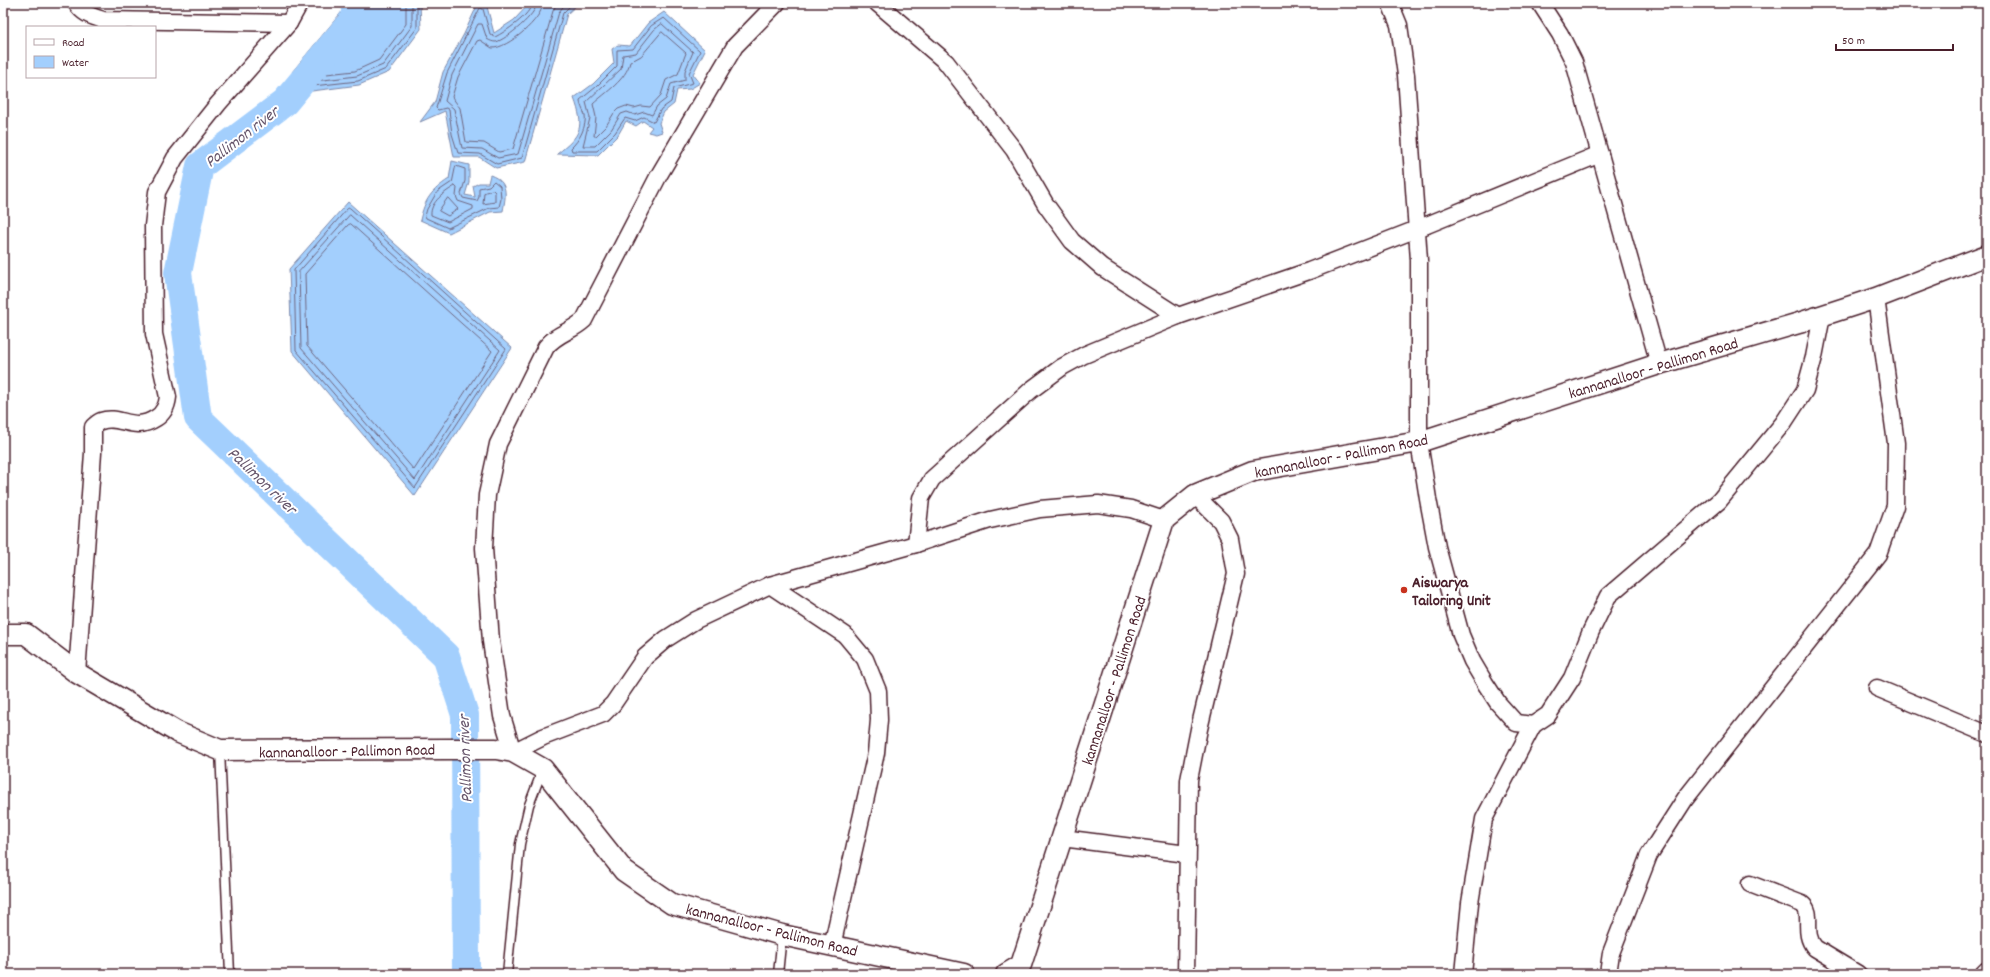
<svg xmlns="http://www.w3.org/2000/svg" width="1990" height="977" font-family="Dekko,sans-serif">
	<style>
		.water { fill: #a3cffd; stroke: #7f89a9 }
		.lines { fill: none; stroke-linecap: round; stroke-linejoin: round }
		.shore { stroke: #6e657f; stroke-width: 1 }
		.river { stroke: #a3cffd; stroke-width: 28 }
		.service-casing { stroke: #4a1f2b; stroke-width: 11 }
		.minor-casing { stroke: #4a1f2b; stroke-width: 19 }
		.tertiary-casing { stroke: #4a1f2b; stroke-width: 23 }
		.service { stroke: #fff; stroke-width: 8 }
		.minor { stroke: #fff; stroke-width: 16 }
		.tertiary { stroke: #fff; stroke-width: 20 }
		.poi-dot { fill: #c8321e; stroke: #fff; stroke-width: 1.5 }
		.labels { text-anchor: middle; stroke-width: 4; stroke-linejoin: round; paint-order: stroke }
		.street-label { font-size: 16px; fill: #4a1f2b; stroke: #fff }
		.poi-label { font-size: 16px; font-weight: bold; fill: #4a1f2b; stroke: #fff; text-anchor: start }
		.water-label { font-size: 17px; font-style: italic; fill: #65546a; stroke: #fff }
	</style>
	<rect width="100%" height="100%" fill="#fff"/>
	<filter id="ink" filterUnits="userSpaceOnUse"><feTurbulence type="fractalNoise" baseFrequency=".025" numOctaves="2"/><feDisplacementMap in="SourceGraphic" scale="8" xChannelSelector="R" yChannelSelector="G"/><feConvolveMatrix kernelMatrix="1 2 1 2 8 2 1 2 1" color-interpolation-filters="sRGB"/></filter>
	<g filter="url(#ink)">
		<g class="water">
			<path d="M349,3H420L421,29L389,72L359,85L312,91L292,72Z"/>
			<path d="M470,3H486L494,33L514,20L530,3H579L567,14L525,162L496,168L479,157H454L445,111L420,122L435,102L443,72L464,34L476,8Z"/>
			<path d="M664,12L705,50L693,74L700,83L690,89L677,90L674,104L664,112L659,123L662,132L656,134L648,132L652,127L643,121L636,126L626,121L618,135L598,155L557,154C581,135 585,128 574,98L593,84L614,63L612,49L618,45L630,46L648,23Z"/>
			<path d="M452,161L469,165V182L465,195L475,197L473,186L479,183H488L490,175C509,182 506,194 503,211L490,212L449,233L420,220C425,199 431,191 449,179Z"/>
			<path d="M348,202L512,348L415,496L292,351L289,269Z"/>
		</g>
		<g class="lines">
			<g class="shore">
				<path d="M352,3L351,7L298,71L313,86L358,81L386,69L417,28V3"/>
				<path d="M357,3L355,10L305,70L315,81L357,76L383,65L412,26V3"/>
				<path d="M363,3L360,14L313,70L317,75L355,71L379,60L406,24V3"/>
				<path d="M532,3C531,15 505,32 495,37L490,34L483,9L480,8L447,73L436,108L438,110L446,108L449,110L452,134L458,153L480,154L497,164L522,158L563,13L573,3"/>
				<path d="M537,3C537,14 507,39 496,42C493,42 490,41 487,39L482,24H478L452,75L445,101L454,109L462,148L482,149L498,158L518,154L559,12L566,3"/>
				<path d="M543,3C543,19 507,49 492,48L480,40L477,41L458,77L452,97L460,108L466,142L484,143L499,152L513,149L553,11L557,3"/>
				<path d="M664,18L700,51L689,73L693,83L674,88L671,102L661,109L654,122L644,117L635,121L625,118L615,133L597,151H572L571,148C579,141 587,126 585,115C583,110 580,105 580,100L596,87L617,66V50L633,49L651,26Z"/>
				<path d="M662,24L693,52L685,71V80L671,84L666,99L657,106L652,115L644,112L635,115L627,112L621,114L611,130L595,146H583L590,118L586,102L621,69L623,55L636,53L654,30Z"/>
				<path d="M662,32L686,53L678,74L666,80L661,95L650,107L641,106L634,108L626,106L618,109L614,113L606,126L596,136H594L596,117L593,104C606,92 626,80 630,62L641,56Z"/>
				<path d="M456,166L465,169V181L461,194L463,198L477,201L479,197V188L489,186L494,181L500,186L501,199L499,207L489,208L448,228L426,218L425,216L427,209L437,192L452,182Z"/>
				<path d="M455,186L457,188L456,196L458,201L473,206V209L448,222L431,215C430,202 445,192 455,186Z"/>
				<path d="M493,190L495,192V202L483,204L484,193Z"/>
				<path d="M448,198L458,209L448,216L439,211Z"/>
				<path d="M350,208L506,349L415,488L296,350L294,270L347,209Z"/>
				<path d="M350,215L500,350L415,480L301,348L299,272Z"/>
				<path d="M351,224L492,351L414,470L307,346L305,274L348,225Z"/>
			</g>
			<path class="river" d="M356,3L354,19L285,102L200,166L178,273L198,418L446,656L465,715L466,974"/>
			<g class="service-casing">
				<g id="service">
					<path d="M220,750L230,974"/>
					<path d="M507,974L520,844L529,805L542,771"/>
					<path d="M778,974L782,935"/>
				</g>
			</g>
			<g class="minor-casing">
				<g id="minor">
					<path d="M76,3C83,14 91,16 103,20L289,23"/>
					<path d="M777,3L735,46L659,175L584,320C571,332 557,333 546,347L498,444L487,495L484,548L491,641L502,716L513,752L543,737L603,714L613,704L645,657L666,639L696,620L770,585L916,544L990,520L1040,509L1098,504L1131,509L1164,520"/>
					<path d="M877,3L946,62L1014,150L1046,205L1072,241L1103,268L1178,316"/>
					<path d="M1390,3L1399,25L1406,75L1419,260V442L1428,499L1437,547L1461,635L1472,661L1485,683L1498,703L1516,723L1533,725L1548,715L1572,678L1591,631L1608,596L1719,501L1784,422L1805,390L1814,357L1822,316"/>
					<path d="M1540,3L1560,34L1574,62L1659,364"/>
					<path d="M916,544L921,498L932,479L1031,390L1062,367L1084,355L1178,316L1309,271L1417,229L1600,154"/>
					<path d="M770,585L845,635L865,659L878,691L879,720L876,753L832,946"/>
					<path d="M77,673L93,453V427C95,425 98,422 101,421C120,414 133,433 156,418C164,413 167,406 168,397L154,334L153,226L157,192L175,158L218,104L289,23L300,3"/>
					<path d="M1877,688L1987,734"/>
					<path d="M1062,838L1187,854"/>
					<path d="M1750,884L1802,904C1815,914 1801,932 1815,948L1858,974"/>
					<path d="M1186,974L1189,780L1199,729L1236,574L1230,539L1221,521L1195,495"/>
					<path d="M1463,974L1470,903L1484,819L1533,725"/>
					<path d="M1608,974L1611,953L1649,855L1685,799L1878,554L1895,506L1896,443L1876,298"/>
					<path d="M1983,974L1987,970"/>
				</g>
			</g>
			<g class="tertiary-casing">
				<g id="tertiary">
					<path d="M3,634H26L77,673L177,732L220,750L448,749H496L513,752L543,769L624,871L672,904L782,935L964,974"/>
					<path d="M1006,974L1021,965L1164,520L1195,495L1253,471L1419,442L1659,364L1799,323L1876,298L1987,255"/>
				</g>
			</g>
			<use href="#service" class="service"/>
			<use href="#minor" class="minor"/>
			<use href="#tertiary" class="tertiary"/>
		</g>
	</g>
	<circle class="poi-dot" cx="1404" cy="590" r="4"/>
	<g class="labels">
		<g class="street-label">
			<text transform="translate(1653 367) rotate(-17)" y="6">kannanalloor - Pallimon Road</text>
			<text transform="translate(1341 455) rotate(-11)" y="6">kannanalloor - Pallimon Road</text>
			<text transform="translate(1113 680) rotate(-72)" y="6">kannanalloor - Pallimon Road</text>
			<text transform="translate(347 750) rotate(-1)" y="6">kannanalloor - Pallimon Road</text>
			<text transform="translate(772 929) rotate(14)" y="6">kannanalloor - Pallimon Road</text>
		</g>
		<g class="poi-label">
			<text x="1412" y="587">Aiswarya<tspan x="1412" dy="18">Tailoring Unit</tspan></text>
		</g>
		<g class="water-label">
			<text transform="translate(241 136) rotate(-38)" y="6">Pallimon river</text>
			<text transform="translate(263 480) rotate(44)" y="6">Pallimon river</text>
			<text transform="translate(464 759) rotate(-92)" y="6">Pallimon river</text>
		</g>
	</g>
	<rect width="1990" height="977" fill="none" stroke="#fff" stroke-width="16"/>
	<rect x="8" y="8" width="1974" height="961" fill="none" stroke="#4a1f2b" stroke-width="1.5" filter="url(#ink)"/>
	<rect x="26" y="26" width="130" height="52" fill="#ffffff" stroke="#b7a5aa"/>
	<rect x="34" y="39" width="20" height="6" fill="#ffffff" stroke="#b7a5aa"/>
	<text x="62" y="46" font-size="12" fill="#4a1f2b">Road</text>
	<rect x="34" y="56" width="20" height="12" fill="#a3cffd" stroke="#b7a5aa"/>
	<text x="62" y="66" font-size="12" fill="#4a1f2b">Water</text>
	<path d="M1836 44v6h117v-6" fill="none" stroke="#4a1f2b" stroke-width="2"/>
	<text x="1842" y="44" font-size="12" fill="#4a1f2b" stroke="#ffffff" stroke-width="3" paint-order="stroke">50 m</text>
</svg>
